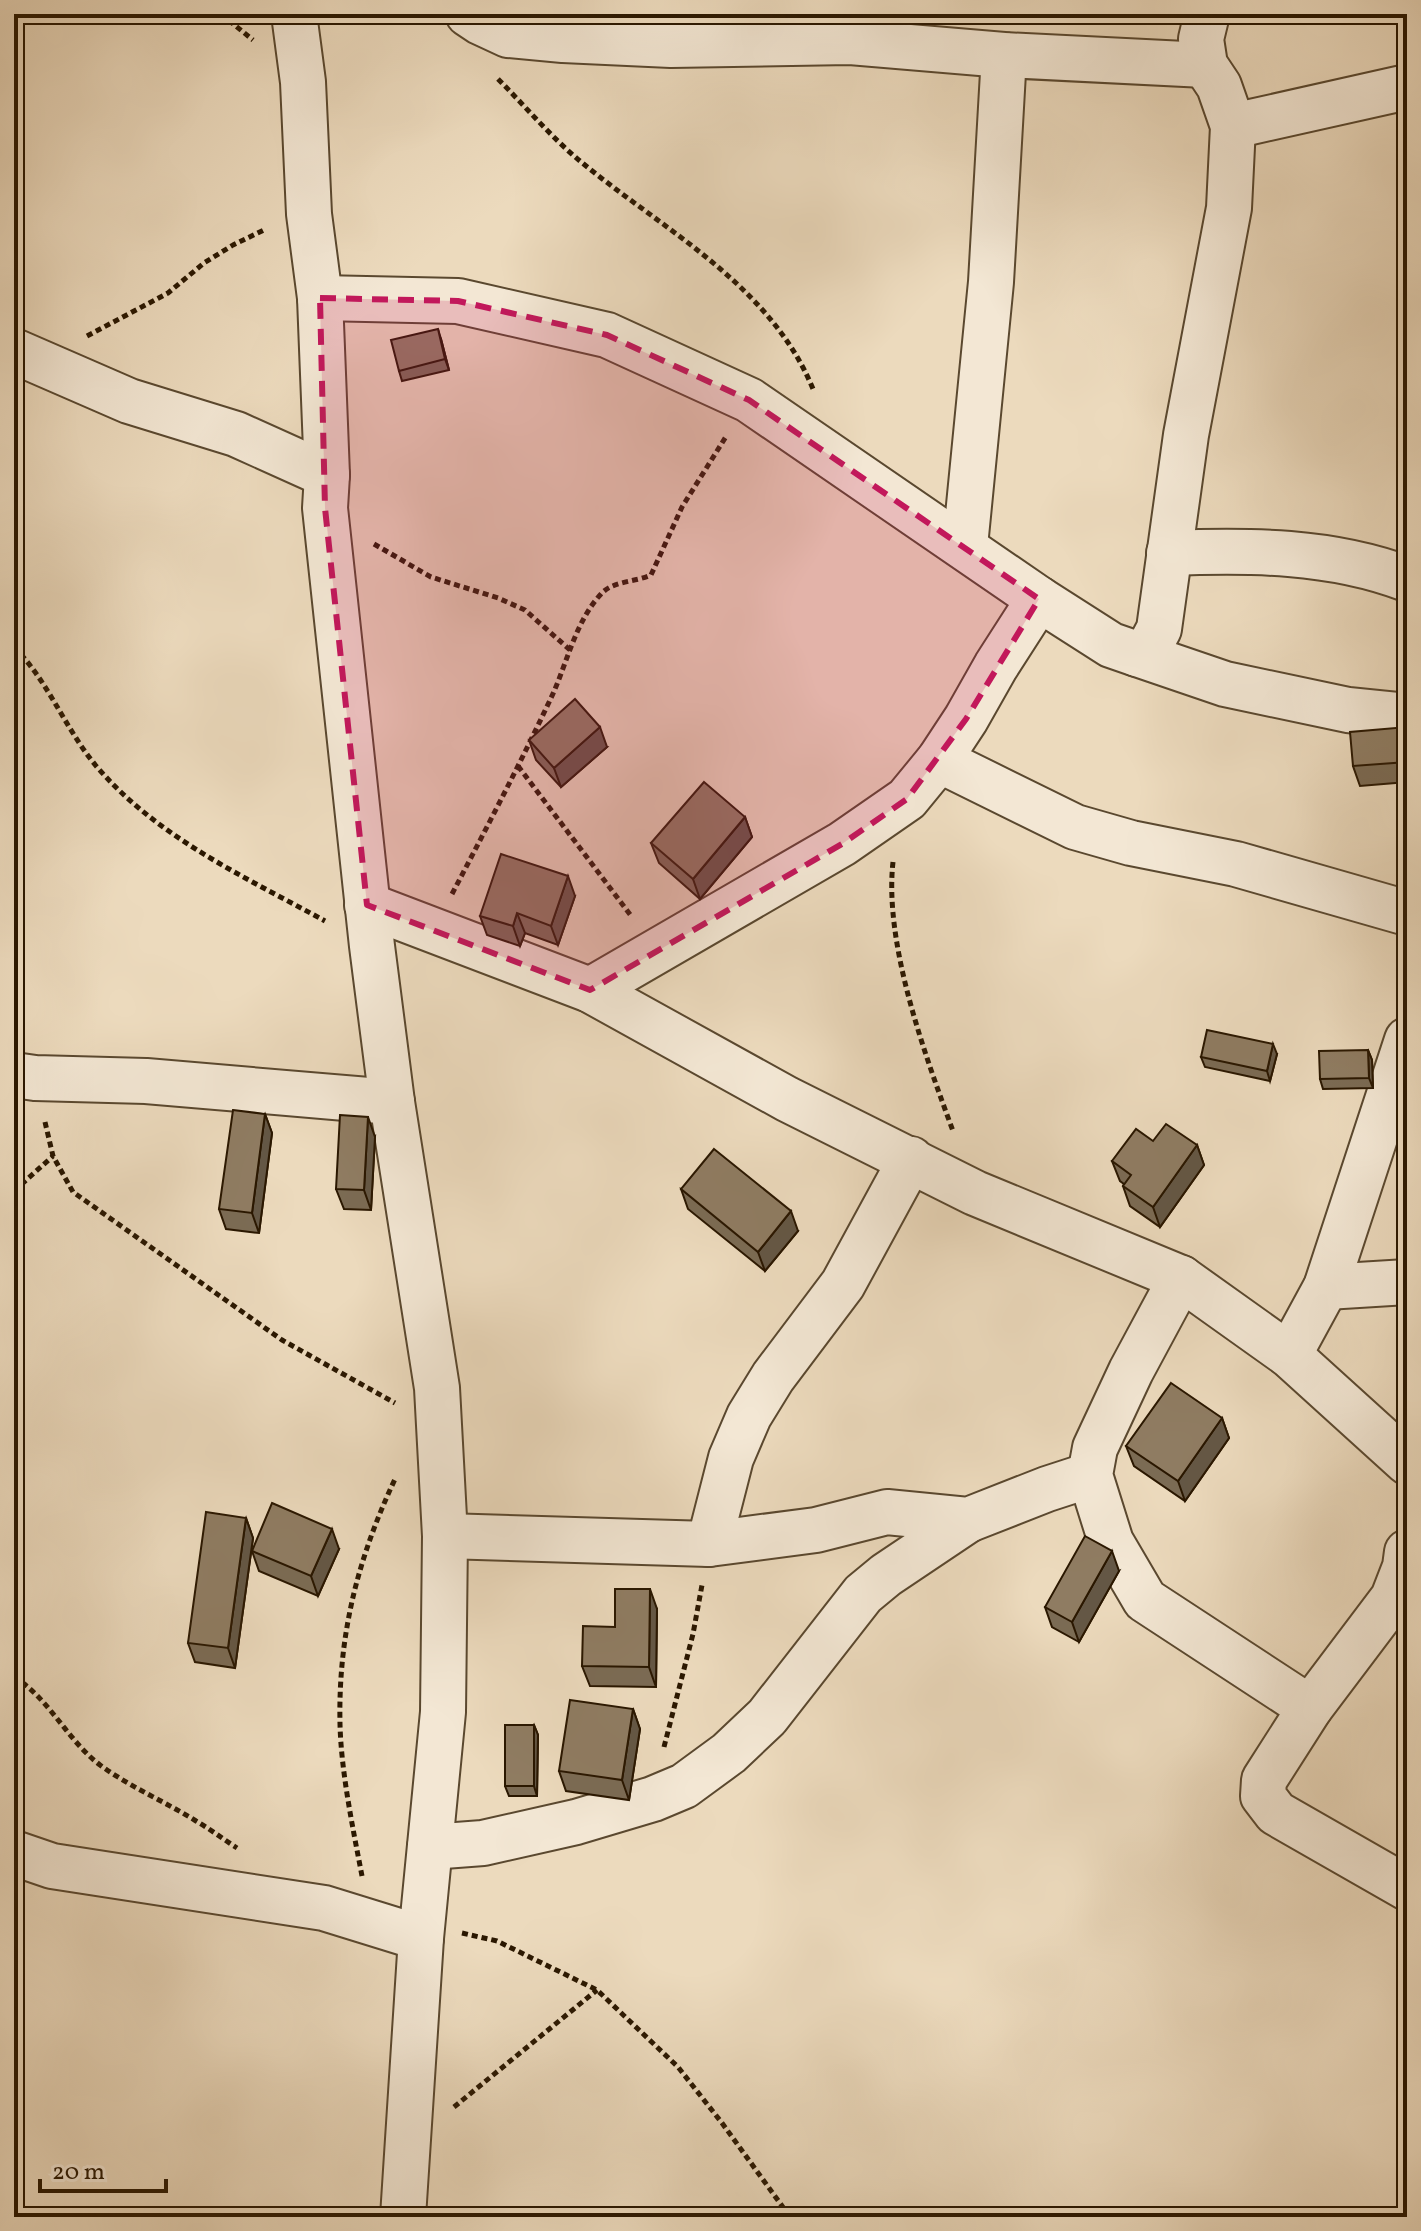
<svg xmlns="http://www.w3.org/2000/svg" width="1421" height="2231" font-family="Vollkorn,serif">
	<style>
		.lines { fill: none; stroke-linecap: round; stroke-linejoin: round }
		.street-casing { stroke: #5a482f; stroke-width: 48 }
		.path { stroke: #2a1700; stroke-width: 5; stroke-dasharray: 6 4; stroke-linecap: butt }
		.street { stroke: #f3e7d4; stroke-width: 44 }
		.wall { fill: #7b6b54; stroke: #2a1700; stroke-width: 2 }
		.shaded-wall { fill: #645745; stroke: #2a1700; stroke-width: 2 }
		.building { fill: #8f7c62; stroke: #2a1700; stroke-width: 2 }
		.marked { fill: #c2185b; fill-opacity: 0.2; stroke: #c2185b; stroke-width: 6; stroke-dasharray: 16 10; stroke-linejoin: round }
	</style>
	<rect width="100%" height="100%" fill="#ecdabd"/>
	<filter id="stains"><feTurbulence type="fractalNoise" baseFrequency=".0025" numOctaves="4"/><feColorMatrix values="0 0 0 0 .2 0 0 0 0 .09 0 0 0 0 .02 0 0 0 .5 -.17"/></filter>
	<radialGradient id="worn" r=".72"><stop offset=".6" stop-color="#630" stop-opacity="0"/><stop offset="1" stop-color="#630" stop-opacity=".3"/></radialGradient>
	<g class="lines">
		<g class="street-casing">
			<g id="street">
				<path d="M294,14L303,82L309,214L320,298L327,475L325,508L372,946L392,1102L437,1388L445,1536L443,1712L421,1938L403,2217"/>
				<path d="M468,14L480,22L508,35L563,40L671,45L850,42L1004,55L1205,65"/>
				<path d="M1233,126L1407,87"/>
				<path d="M320,298L458,301L607,335L749,400L1039,599L1111,645L1137,654L1150,646L1159,629L1186,435L1229,208L1233,126L1219,86L1205,65L1201,39L1207,14"/>
				<path d="M14,351L129,401L236,434L327,475"/>
				<path d="M965,546L991,282L1004,55"/>
				<path d="M1169,553C1249,550 1331,550 1407,579"/>
				<path d="M1137,654L1225,684L1348,710L1407,716"/>
				<path d="M939,760L1075,827L1131,843L1236,864L1407,913"/>
				<path d="M367,905L590,990L787,1099L975,1193L1181,1278L1289,1355L1407,1462"/>
				<path d="M590,990L842,844L907,799L939,760L966,719L996,666L1039,599"/>
				<path d="M14,1075L35,1078L146,1081L392,1102"/>
				<path d="M1181,1278L1131,1371L1095,1448L1090,1475L1111,1542L1145,1600L1310,1708"/>
				<path d="M1326,1287L1407,1282"/>
				<path d="M1289,1355L1326,1287L1407,1040"/>
				<path d="M445,1536L709,1544L816,1530L887,1512L968,1520L1047,1489L1090,1475"/>
				<path d="M709,1544L731,1458L749,1416L773,1377L843,1284L911,1159"/>
				<path d="M1407,1552L1405,1567L1393,1598L1310,1708L1264,1780L1263,1796L1276,1813L1407,1888"/>
				<path d="M430,1847L483,1843L576,1822L653,1799L684,1786L729,1753L767,1717L863,1594L886,1575L968,1520"/>
				<path d="M14,1853L52,1866L324,1908L421,1938"/>
			</g>
		</g>
		<g class="path">
			<path d="M221,14L253,40"/>
			<path d="M498,79C525,106 551,137 580,161C663,230 770,284 813,389"/>
			<path d="M87,336L168,293L204,263L233,245L266,229"/>
			<path d="M374,544L431,577L498,598L525,610L570,650"/>
			<path d="M14,647C49,682 65,729 97,767C158,838 245,877 325,921"/>
			<path d="M518,766L632,917"/>
			<path d="M893,862C884,944 925,1055 953,1131"/>
			<path d="M452,894C486,829 520,764 551,698C567,664 575,622 601,594C612,581 636,582 651,575L682,507L727,435"/>
			<path d="M45,1122L53,1156L73,1192L282,1340L395,1403"/>
			<path d="M14,1191L53,1156"/>
			<path d="M14,1677C49,1698 67,1740 100,1765C130,1787 164,1801 196,1821C210,1829 223,1839 237,1848"/>
			<path d="M664,1747L693,1634L702,1585"/>
			<path d="M362,1876C353,1829 341,1771 340,1724C338,1635 358,1557 396,1477"/>
			<path d="M462,1933L497,1941L597,1990L678,2067L722,2123L790,2217"/>
			<path d="M454,2107L597,1990"/>
		</g>
		<use href="#street" class="street"/>
	</g>
	<g class="wall">
		<path d="M441,339L449,370L402,381L399,371Z"/>
		<path d="M1407,727V782L1360,786L1353,766Z"/>
		<path d="M529,740L607,747L561,787L536,760Z"/>
		<path d="M745,817L752,837L700,899L659,863L651,843Z"/>
		<path d="M575,896L558,945L525,933L520,946L487,935L480,916Z"/>
		<path d="M1368,1050L1372,1060L1373,1088L1323,1089L1320,1079Z"/>
		<path d="M1277,1054L1270,1081L1205,1067L1201,1057Z"/>
		<path d="M265,1114L272,1133L259,1233L226,1229L219,1209Z"/>
		<path d="M375,1137L371,1210L344,1209L336,1189Z"/>
		<path d="M1197,1145L1204,1165L1160,1227L1130,1206L1123,1186L1124,1184L1120,1181L1112,1161Z"/>
		<path d="M681,1189L798,1231L765,1271L688,1209Z"/>
		<path d="M1222,1418L1229,1438L1185,1501L1134,1466L1126,1446Z"/>
		<path d="M246,1518L253,1538L235,1668L195,1662L188,1643Z"/>
		<path d="M339,1549L318,1596L259,1571L252,1551Z"/>
		<path d="M1119,1571L1079,1642L1052,1627L1045,1607Z"/>
		<path d="M657,1609L656,1687L590,1686L582,1666L615,1627Z"/>
		<path d="M633,1709L640,1729L629,1800L566,1791L559,1771Z"/>
		<path d="M534,1725L538,1735L537,1796H509L505,1786Z"/>
	</g>
	<g class="shaded-wall">
		<path d="M438,329L441,339L449,370L445,359Z"/>
		<path d="M600,727L607,747L561,787L554,768Z"/>
		<path d="M745,817L752,837L700,899L693,879Z"/>
		<path d="M568,876L575,896L558,945L551,926Z"/>
		<path d="M517,913L525,933L520,946L513,926Z"/>
		<path d="M1273,1044L1277,1054L1270,1081L1267,1071Z"/>
		<path d="M1368,1050L1372,1060L1373,1088L1369,1078Z"/>
		<path d="M265,1114L272,1133L259,1233L252,1213Z"/>
		<path d="M368,1117L375,1137L371,1210L364,1190Z"/>
		<path d="M1197,1145L1204,1165L1160,1227L1153,1207Z"/>
		<path d="M791,1211L798,1231L765,1271L758,1252Z"/>
		<path d="M1222,1418L1229,1438L1185,1501L1178,1481Z"/>
		<path d="M246,1518L253,1538L235,1668L228,1648Z"/>
		<path d="M332,1529L339,1549L318,1596L311,1576Z"/>
		<path d="M1112,1551L1119,1571L1079,1642L1072,1622Z"/>
		<path d="M650,1589L657,1609L656,1687L649,1667Z"/>
		<path d="M633,1709L640,1729L629,1800L622,1780Z"/>
		<path d="M534,1725L538,1735L537,1796L534,1786Z"/>
	</g>
	<g class="building">
		<path d="M438,329L445,359L399,371L391,340Z"/>
		<path d="M575,699L600,727L554,768L529,740Z"/>
		<path d="M1407,727V762L1353,766L1350,732Z"/>
		<path d="M704,782L745,817L693,879L651,843Z"/>
		<path d="M501,854L568,876L551,926L517,913L513,926L480,916Z"/>
		<path d="M1207,1030L1273,1044L1267,1071L1201,1057Z"/>
		<path d="M1368,1050L1369,1078L1320,1079L1319,1051Z"/>
		<path d="M233,1110L265,1114L252,1213L219,1209Z"/>
		<path d="M340,1115L368,1117L364,1190L336,1189Z"/>
		<path d="M1166,1124L1197,1145L1153,1207L1123,1186L1131,1175L1112,1161L1136,1129L1153,1141Z"/>
		<path d="M714,1149L791,1211L758,1252L681,1189Z"/>
		<path d="M1171,1383L1222,1418L1178,1481L1126,1446Z"/>
		<path d="M272,1503L332,1529L311,1576L252,1551Z"/>
		<path d="M206,1512L246,1518L228,1648L188,1643Z"/>
		<path d="M1085,1536L1112,1551L1072,1622L1045,1607Z"/>
		<path d="M615,1589H650L649,1667L582,1666L583,1626L615,1627Z"/>
		<path d="M570,1700L633,1709L622,1780L559,1771Z"/>
		<rect x="505" y="1725" width="29" height="61"/>
	</g>
	<path class="marked" d="M320,298L458,301L607,335L749,400L1039,599L966,719L907,799L842,844L590,990L367,905L325,508Z"/>
	<rect width="1421" height="2231" fill="none" stroke="#ecdabd" stroke-width="48"/>
	<rect x="16" y="16" width="1389" height="2199" fill="none" stroke="#2a1700" stroke-width="4"/>
	<rect x="24" y="24" width="1373" height="2183" fill="none" stroke="#2a1700" stroke-width="2"/>
	<path d="M40 2179v12h126v-12" fill="none" stroke="#2a1700" stroke-width="4"/>
	<text x="52" y="2179" font-size="24" fill="#2a1700" stroke="#f3e7d4" stroke-width="6" paint-order="stroke">20 m</text>
	<rect width="100%" height="100%" filter="url(#stains)"/>
	<rect width="100%" height="100%" fill="url(#worn)"/>
</svg>
